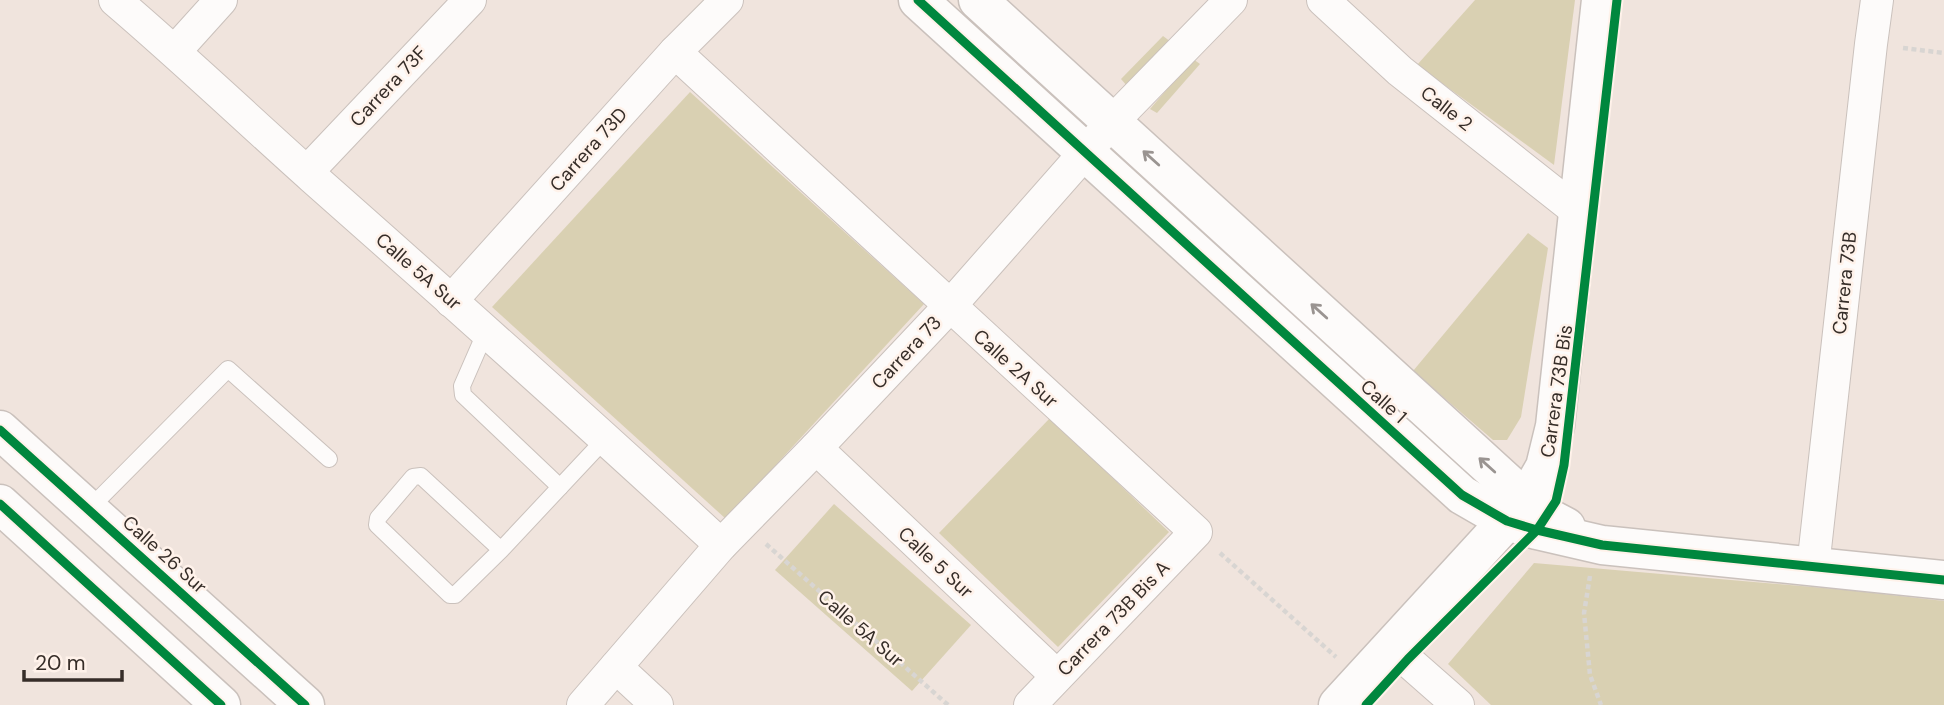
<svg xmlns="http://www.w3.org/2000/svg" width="1944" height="705" font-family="'DM Sans',sans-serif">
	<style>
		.green { fill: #d9d0b2 }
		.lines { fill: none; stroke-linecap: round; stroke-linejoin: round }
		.lane-casing { stroke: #cac1bc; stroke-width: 18 }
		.street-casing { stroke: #cac1bc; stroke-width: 34 }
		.secondary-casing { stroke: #cac1bc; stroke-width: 41 }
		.path { stroke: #d8d5d2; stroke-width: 4.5; stroke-dasharray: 5 3.5; stroke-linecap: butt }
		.lane { stroke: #fdfbfa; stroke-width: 16 }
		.street { stroke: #fdfbfa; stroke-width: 32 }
		.secondary { stroke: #fdfbfa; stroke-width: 38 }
		.cycleway-casing { stroke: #fff2ea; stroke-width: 13 }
		.cycleway { stroke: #00873e; stroke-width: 9 }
		.oneway { stroke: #9a9491 }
		.labels { text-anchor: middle; stroke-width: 5; stroke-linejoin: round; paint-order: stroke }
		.street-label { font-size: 19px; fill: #362d28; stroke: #fff2ea }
	</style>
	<rect width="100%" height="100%" fill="#f0e4dd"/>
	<g class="green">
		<path d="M1475,0H1575L1554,165L1417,65Z"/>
		<path d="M1163,36L1171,42L1128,87L1121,79Z"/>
		<path d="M1193,59L1200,64L1157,113L1150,109Z"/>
		<path d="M690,92L924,304L726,519L492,307Z"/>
		<path d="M1528,233L1548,248L1521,417L1507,440H1493L1413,371Z"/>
		<path d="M1050,418L1169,532L1058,647L939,533Z"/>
		<path d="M834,504L971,625L912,691L775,570Z"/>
		<path d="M1534,563L1847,590L1944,601V705H1491L1448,664Z"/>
	</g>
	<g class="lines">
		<g class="lane-casing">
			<g id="lane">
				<path d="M486,331L462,386L463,395L560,487"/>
				<path d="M89,509L228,369L329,459"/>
				<path d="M501,550L421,476L413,477L378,518L377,525L450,595H455L501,550L606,438"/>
			</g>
		</g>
		<g class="street-casing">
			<g id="street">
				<path d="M115,0C182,57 246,118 312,177C449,298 586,420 721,545"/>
				<path d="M1323,0L1400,71L1577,211"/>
				<path d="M175,51L221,0"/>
				<path d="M675,52L1196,532L1030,705"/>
				<path d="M307,172L470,0"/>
				<path d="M451,301L675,52L727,0"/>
				<path d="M816,448L1057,676"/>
				<path d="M1813,567L1871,44L1877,0"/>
				<path d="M1392,647L1458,705"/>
				<path d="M616,667L657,705"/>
				<path d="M583,705L721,545L816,448L949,307L1112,122L1231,0"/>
			</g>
		</g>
		<g class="secondary-casing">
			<g id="secondary">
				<path d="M918,0L1462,495L1507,521L1537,530L1602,545L1944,580"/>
				<path d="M978,0L1526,500L1547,517L1566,527"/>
				<path d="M0,430L305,705"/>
				<path d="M0,504L221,705"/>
				<path d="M1338,705L1526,500L1545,467L1555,426L1601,0"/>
			</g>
		</g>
		<g class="path">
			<path d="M1903,48L1944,53"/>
			<path d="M766,544L948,705"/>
			<path d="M1220,553L1336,657"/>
			<path d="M1590,576L1584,613L1590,675L1601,705"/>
		</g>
		<use href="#lane" class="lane"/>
		<use href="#street" class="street"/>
		<use href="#secondary" class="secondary"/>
		<g class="cycleway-casing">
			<g id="cycleway">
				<path d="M918,0L1462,495L1507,521L1537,530L1602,545L1944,580"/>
				<path d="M0,430L305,705"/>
				<path d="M0,504L221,705"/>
				<path d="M1366,705L1408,659L1537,530L1556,501L1564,465L1617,0"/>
			</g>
		</g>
		<use href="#cycleway" class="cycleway"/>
	</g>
	<defs><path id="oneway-shaft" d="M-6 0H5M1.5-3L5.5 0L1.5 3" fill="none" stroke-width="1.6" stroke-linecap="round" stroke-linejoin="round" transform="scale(1.75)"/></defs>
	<g class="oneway">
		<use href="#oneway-shaft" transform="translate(1151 158) rotate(-138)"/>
		<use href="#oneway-shaft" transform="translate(1319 311) rotate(-138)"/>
		<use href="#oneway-shaft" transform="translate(1487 465) rotate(-138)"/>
	</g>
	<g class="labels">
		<g class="street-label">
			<text transform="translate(388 86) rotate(-47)" y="7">Carrera 73F</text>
			<text transform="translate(1447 108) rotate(38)" y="7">Calle 2</text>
			<text transform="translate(588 149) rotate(-48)" y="7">Carrera 73D</text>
			<text transform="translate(419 271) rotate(41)" y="7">Calle 5A Sur</text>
			<text transform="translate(1844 283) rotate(-84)" y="7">Carrera 73B</text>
			<text transform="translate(906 352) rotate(-47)" y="7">Carrera 73</text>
			<text transform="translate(1016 368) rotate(42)" y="7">Calle 2A Sur</text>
			<text transform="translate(1556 391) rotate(-82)" y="7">Carrera 73B Bis</text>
			<text transform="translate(1384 401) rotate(42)" y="7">Calle 1</text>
			<text transform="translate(165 554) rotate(42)" y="7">Calle 26 Sur</text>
			<text transform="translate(936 562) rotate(43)" y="7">Calle 5 Sur</text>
			<text transform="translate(1113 618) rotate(-46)" y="7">Carrera 73B Bis A</text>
			<text transform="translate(861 628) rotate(41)" y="7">Calle 5A Sur</text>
		</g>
	</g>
	<path d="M24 670v10h98v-10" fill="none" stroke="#362d28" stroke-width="3.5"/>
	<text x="35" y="670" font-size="21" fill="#362d28" stroke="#fff2ea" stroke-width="5" paint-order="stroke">20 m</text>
</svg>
